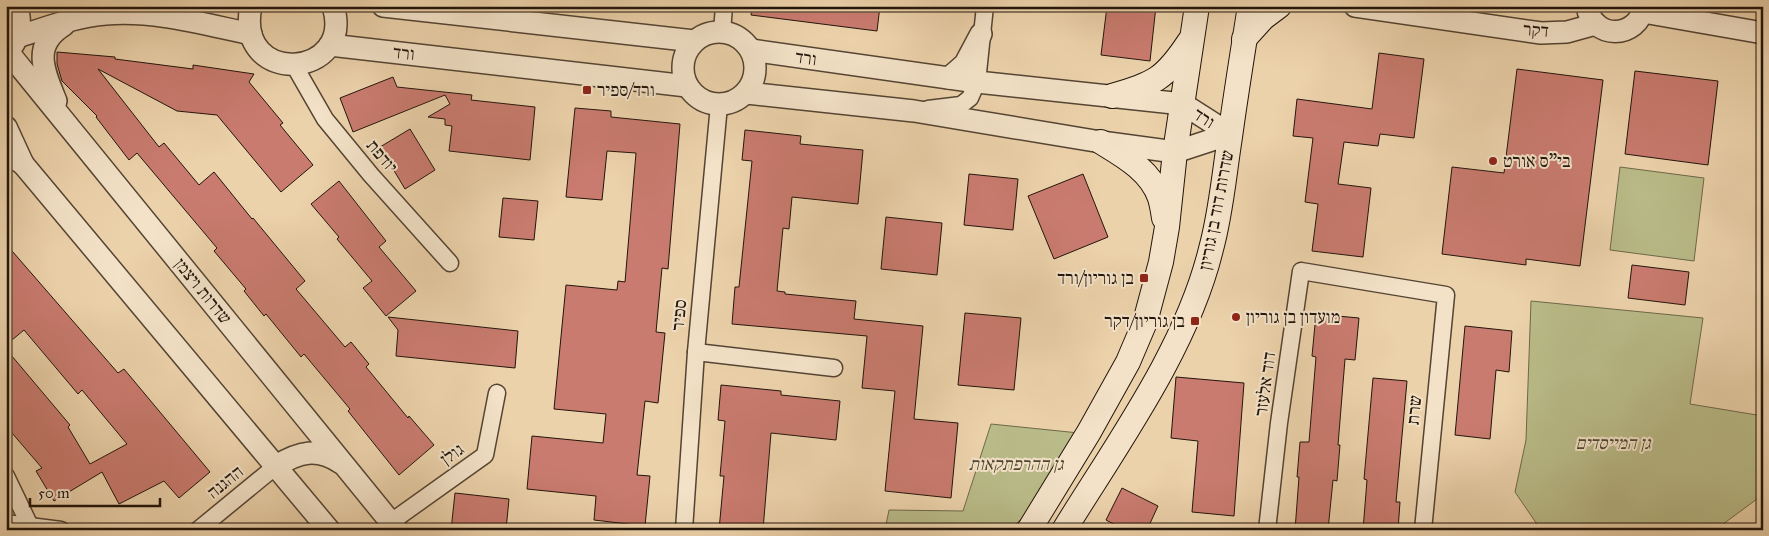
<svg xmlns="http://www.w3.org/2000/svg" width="1769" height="536" font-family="'IM FELL Great Primer','Frank Ruhl Libre',serif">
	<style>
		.green { fill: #b9bb88; stroke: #6e684a }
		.building { fill: #c97b6f; stroke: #22150b }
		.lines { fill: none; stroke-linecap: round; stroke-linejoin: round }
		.minor-casing { stroke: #544433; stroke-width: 19 }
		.tertiary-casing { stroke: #544433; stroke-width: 24 }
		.secondary-casing { stroke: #22150b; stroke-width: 26 }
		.minor { stroke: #f3e2c8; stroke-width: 16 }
		.tertiary { stroke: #f3e2c8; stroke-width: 21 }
		.secondary { stroke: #f3e2c8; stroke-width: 24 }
		.poi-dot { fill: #8f2418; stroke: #f3e2c8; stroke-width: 2 }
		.labels { text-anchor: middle; stroke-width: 4; stroke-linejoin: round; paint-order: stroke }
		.street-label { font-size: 18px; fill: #22150b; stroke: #f3e2c8 }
		.poi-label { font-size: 18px; fill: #22150b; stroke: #f3e2c8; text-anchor: start }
		.park-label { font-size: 18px; font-style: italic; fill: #4f4730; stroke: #f3e2c8 }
	</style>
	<rect width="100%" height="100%" fill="#ecd2ab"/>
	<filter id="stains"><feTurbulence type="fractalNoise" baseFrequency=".004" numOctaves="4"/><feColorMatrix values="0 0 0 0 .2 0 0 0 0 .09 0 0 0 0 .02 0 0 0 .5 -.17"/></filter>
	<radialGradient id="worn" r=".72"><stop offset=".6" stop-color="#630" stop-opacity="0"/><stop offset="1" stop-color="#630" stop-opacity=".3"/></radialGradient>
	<g class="green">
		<path d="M1620,167L1704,178L1694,261L1610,250Z"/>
		<path d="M1531,301L1703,318L1690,404L1763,416V477L1757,499L1715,530H1541L1515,492L1526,440Z"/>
		<path d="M991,424L1079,433L1028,512L1010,530H885L889,510L963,511Z"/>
	</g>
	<g class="building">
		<path d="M752,6H880L877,31L751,15Z"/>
		<path d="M1107,6H1156L1150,61L1101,55Z"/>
		<path d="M57,52L115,57V59L193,69V65L254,74L249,82L283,123L280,125L313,165L281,192L217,115L177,111L98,69L159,147L164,143L199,185L214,172L252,219L253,218L305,281L296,289L345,347L351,342L369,364L366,367L408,418L409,416L434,445L399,475L348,411L350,409L304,354L301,357L266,314L264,316L244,291L246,289L214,251L217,248L137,153L129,160L96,117L97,116L62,81L57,64Z"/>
		<path d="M1379,53L1424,59L1414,138L1380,134L1378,146L1344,142L1338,184L1371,188L1363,257L1312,251L1318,204L1305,202L1313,138L1293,136L1297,99L1372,109Z"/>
		<path d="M1517,69L1603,80L1580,266L1526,259V265L1442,254L1452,167L1504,173Z"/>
		<path d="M1635,71L1718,81L1708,165L1625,154Z"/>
		<path d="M393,77L397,87L472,95L471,100L535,107L530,160L449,151L452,126L445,125V119L428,117L450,104L445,95L353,132L340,98Z"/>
		<path d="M575,108L611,111V117L680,124L668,269L662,268L656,332L665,333L658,403L645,401L637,475L650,476L645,526L594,520L596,496L527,489L532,436L603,443L606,414L554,409L566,285L617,290L618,281L625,282L636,153L607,151L602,200L566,197Z"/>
		<path d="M410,129L435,170L405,189L380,147Z"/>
		<path d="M745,130L801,136L800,144L863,150L858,204L792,197L789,229L783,228L777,291L785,292V294L856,301L854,319L923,326L914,419L958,423L951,498L885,491L895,391L862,388L867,336L732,324L735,287H739L752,161L742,160Z"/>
		<path d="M969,174L1018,179L1013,230L964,225Z"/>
		<path d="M1083,174L1108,237L1054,259L1028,196Z"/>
		<path d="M339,181L386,241L379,247L416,291L386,316L363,288L372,281L337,239L339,237L311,204Z"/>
		<path d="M503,198L538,201L534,240L499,237Z"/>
		<path d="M886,217L942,223L937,275L881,269Z"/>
		<path d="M6,244L118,373L124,369L210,472L179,498L164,481L119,504L102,472L54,501L36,471L42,468L6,426V349L70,425L68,427L90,464L127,444L82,390L78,394L24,330L6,345Z"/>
		<path d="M1632,265L1689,272L1685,305L1628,298Z"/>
		<path d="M965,313L1021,318L1014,390L958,385Z"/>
		<path d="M1316,314L1359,318L1355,360L1345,359L1338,445H1340L1337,481L1333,480L1328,530H1295L1299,477H1297L1300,442H1309L1316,357L1312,356Z"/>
		<path d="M388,317L518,331L515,368L396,356L398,330Z"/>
		<path d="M1465,326L1512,331L1509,372L1496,370L1490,439L1455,435Z"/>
		<path d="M1176,377L1244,383L1234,516L1192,512L1198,441L1171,438Z"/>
		<path d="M1373,378L1407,381L1396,502H1400L1398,530H1363L1367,480L1364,479Z"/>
		<path d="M721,385L781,391V395L840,401L836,440L771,433L763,530H719L724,476H720L725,421L718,420Z"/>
		<path d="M1122,488L1158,506L1147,530H1125L1106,520Z"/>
		<path d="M455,493L509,499L506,530H451Z"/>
	</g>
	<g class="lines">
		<g class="minor-casing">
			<g id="minor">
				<path d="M722,32L724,6"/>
				<path d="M294,65L325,119L371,175L450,263"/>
				<path d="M928,109L961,105L970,98L977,82L985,6"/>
				<path d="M696,352L834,368"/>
				<path d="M6,476L30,526"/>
				<path d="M391,522L485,455L497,393"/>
				<path d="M6,523L61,530"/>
				<path d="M198,530L276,466"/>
				<path d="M684,530L696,352L719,105"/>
				<path d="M1267,530L1279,423L1301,271L1446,295L1423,530"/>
			</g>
		</g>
		<g class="tertiary-casing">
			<g id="tertiary">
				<path d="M251,6C234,88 356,79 333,6"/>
				<path d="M383,6L694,41"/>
				<path d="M1355,6L1541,33L1567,32L1596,24"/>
				<path d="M1587,6C1592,40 1638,40 1644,6"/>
				<path d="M1643,12L1763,33"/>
				<circle cx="719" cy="68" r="36"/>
				<path d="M17,37C46,28 76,16 106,14C155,10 203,24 251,34"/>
				<path d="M330,45L687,86"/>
				<path d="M11,48C20,36 22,20 16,6"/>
				<path d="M751,50L977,82L1183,104L1230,134"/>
				<path d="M8,52L397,530"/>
				<path d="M949,78L965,64L981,34"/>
				<path d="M747,93L914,111L1101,142L1175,152L1230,134"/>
				<path d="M56,101C44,71 31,45 64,25"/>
				<path d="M6,127L23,164"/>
				<path d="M6,153L23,164L329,530"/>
				<path d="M276,466C299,452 317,447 341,463"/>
			</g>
		</g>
		<g class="secondary-casing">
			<g id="secondary">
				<path d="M1244,39L1263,18L1279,6"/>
				<path d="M1112,96C1155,83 1164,80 1189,42"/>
				<path d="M1101,142C1124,156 1151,171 1160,198C1162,205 1163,211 1164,218"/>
				<path d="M1029,530L1089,432L1128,362L1145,322L1161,262L1167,227L1175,152L1197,6"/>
				<path d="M1064,530C1117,444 1187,348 1211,249C1221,213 1224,175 1230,137C1236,93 1243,50 1250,6"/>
			</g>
		</g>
		<use href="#minor" class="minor"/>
		<use href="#tertiary" class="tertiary"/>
		<use href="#secondary" class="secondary"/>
	</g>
	<g class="poi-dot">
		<rect x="582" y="85" width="10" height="10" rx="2.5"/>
		<circle cx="1493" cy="161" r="5"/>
		<rect x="1139" y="273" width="10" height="10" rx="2.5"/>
		<circle cx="1236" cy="317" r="5"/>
		<rect x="1190" y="316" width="10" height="10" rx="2.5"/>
	</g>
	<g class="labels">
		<g class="street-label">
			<text transform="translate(1536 30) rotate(4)" y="6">דקר</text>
			<text transform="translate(404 53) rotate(6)" y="6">ורד</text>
			<text transform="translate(806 58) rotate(8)" y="6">ורד</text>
			<text transform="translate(1204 118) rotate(33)" y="6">ורד</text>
			<text transform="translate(382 156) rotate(50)" y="6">יודפת</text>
			<text transform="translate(1216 210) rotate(-79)" y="6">שדרות דוד בן גוריון</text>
			<text transform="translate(203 291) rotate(51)" y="6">שדרות ויצמן</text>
			<text transform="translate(679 315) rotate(-85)" y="6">ספיר</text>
			<text transform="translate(1265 384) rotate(-82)" y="6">דוד אלעזר</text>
			<text transform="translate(1414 410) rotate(-84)" y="6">שרת</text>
			<text transform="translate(452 454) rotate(-35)" y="6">גולן</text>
			<text transform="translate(225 482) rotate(-39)" y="6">ההגנה</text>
		</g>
		<g class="poi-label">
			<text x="597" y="96">ורד/ספיר</text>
			<text x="1503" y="167">בי"ס אורט</text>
			<text x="1134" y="284" text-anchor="end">בן גוריון/ורד</text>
			<text x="1246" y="323">מועדון בן גוריון</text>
			<text x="1185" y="327" text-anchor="end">בן גוריון/דקר</text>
		</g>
		<g class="park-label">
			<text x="1613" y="449">גן המייסדים</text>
			<text x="1016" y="470">גן ההרפתקאות</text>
		</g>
	</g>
	<rect width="1769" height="536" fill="none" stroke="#ecd2ab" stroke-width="25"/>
	<rect x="8" y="8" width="1754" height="521" fill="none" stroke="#22150b" stroke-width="2.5"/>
	<rect x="12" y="12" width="1744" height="511" fill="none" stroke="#22150b"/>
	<path d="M30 498v8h130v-8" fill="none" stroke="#22150b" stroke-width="2.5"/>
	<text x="38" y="498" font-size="15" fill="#22150b" stroke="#f3e2c8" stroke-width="4" paint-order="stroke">50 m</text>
	<rect width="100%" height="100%" filter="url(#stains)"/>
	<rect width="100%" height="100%" fill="url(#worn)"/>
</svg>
